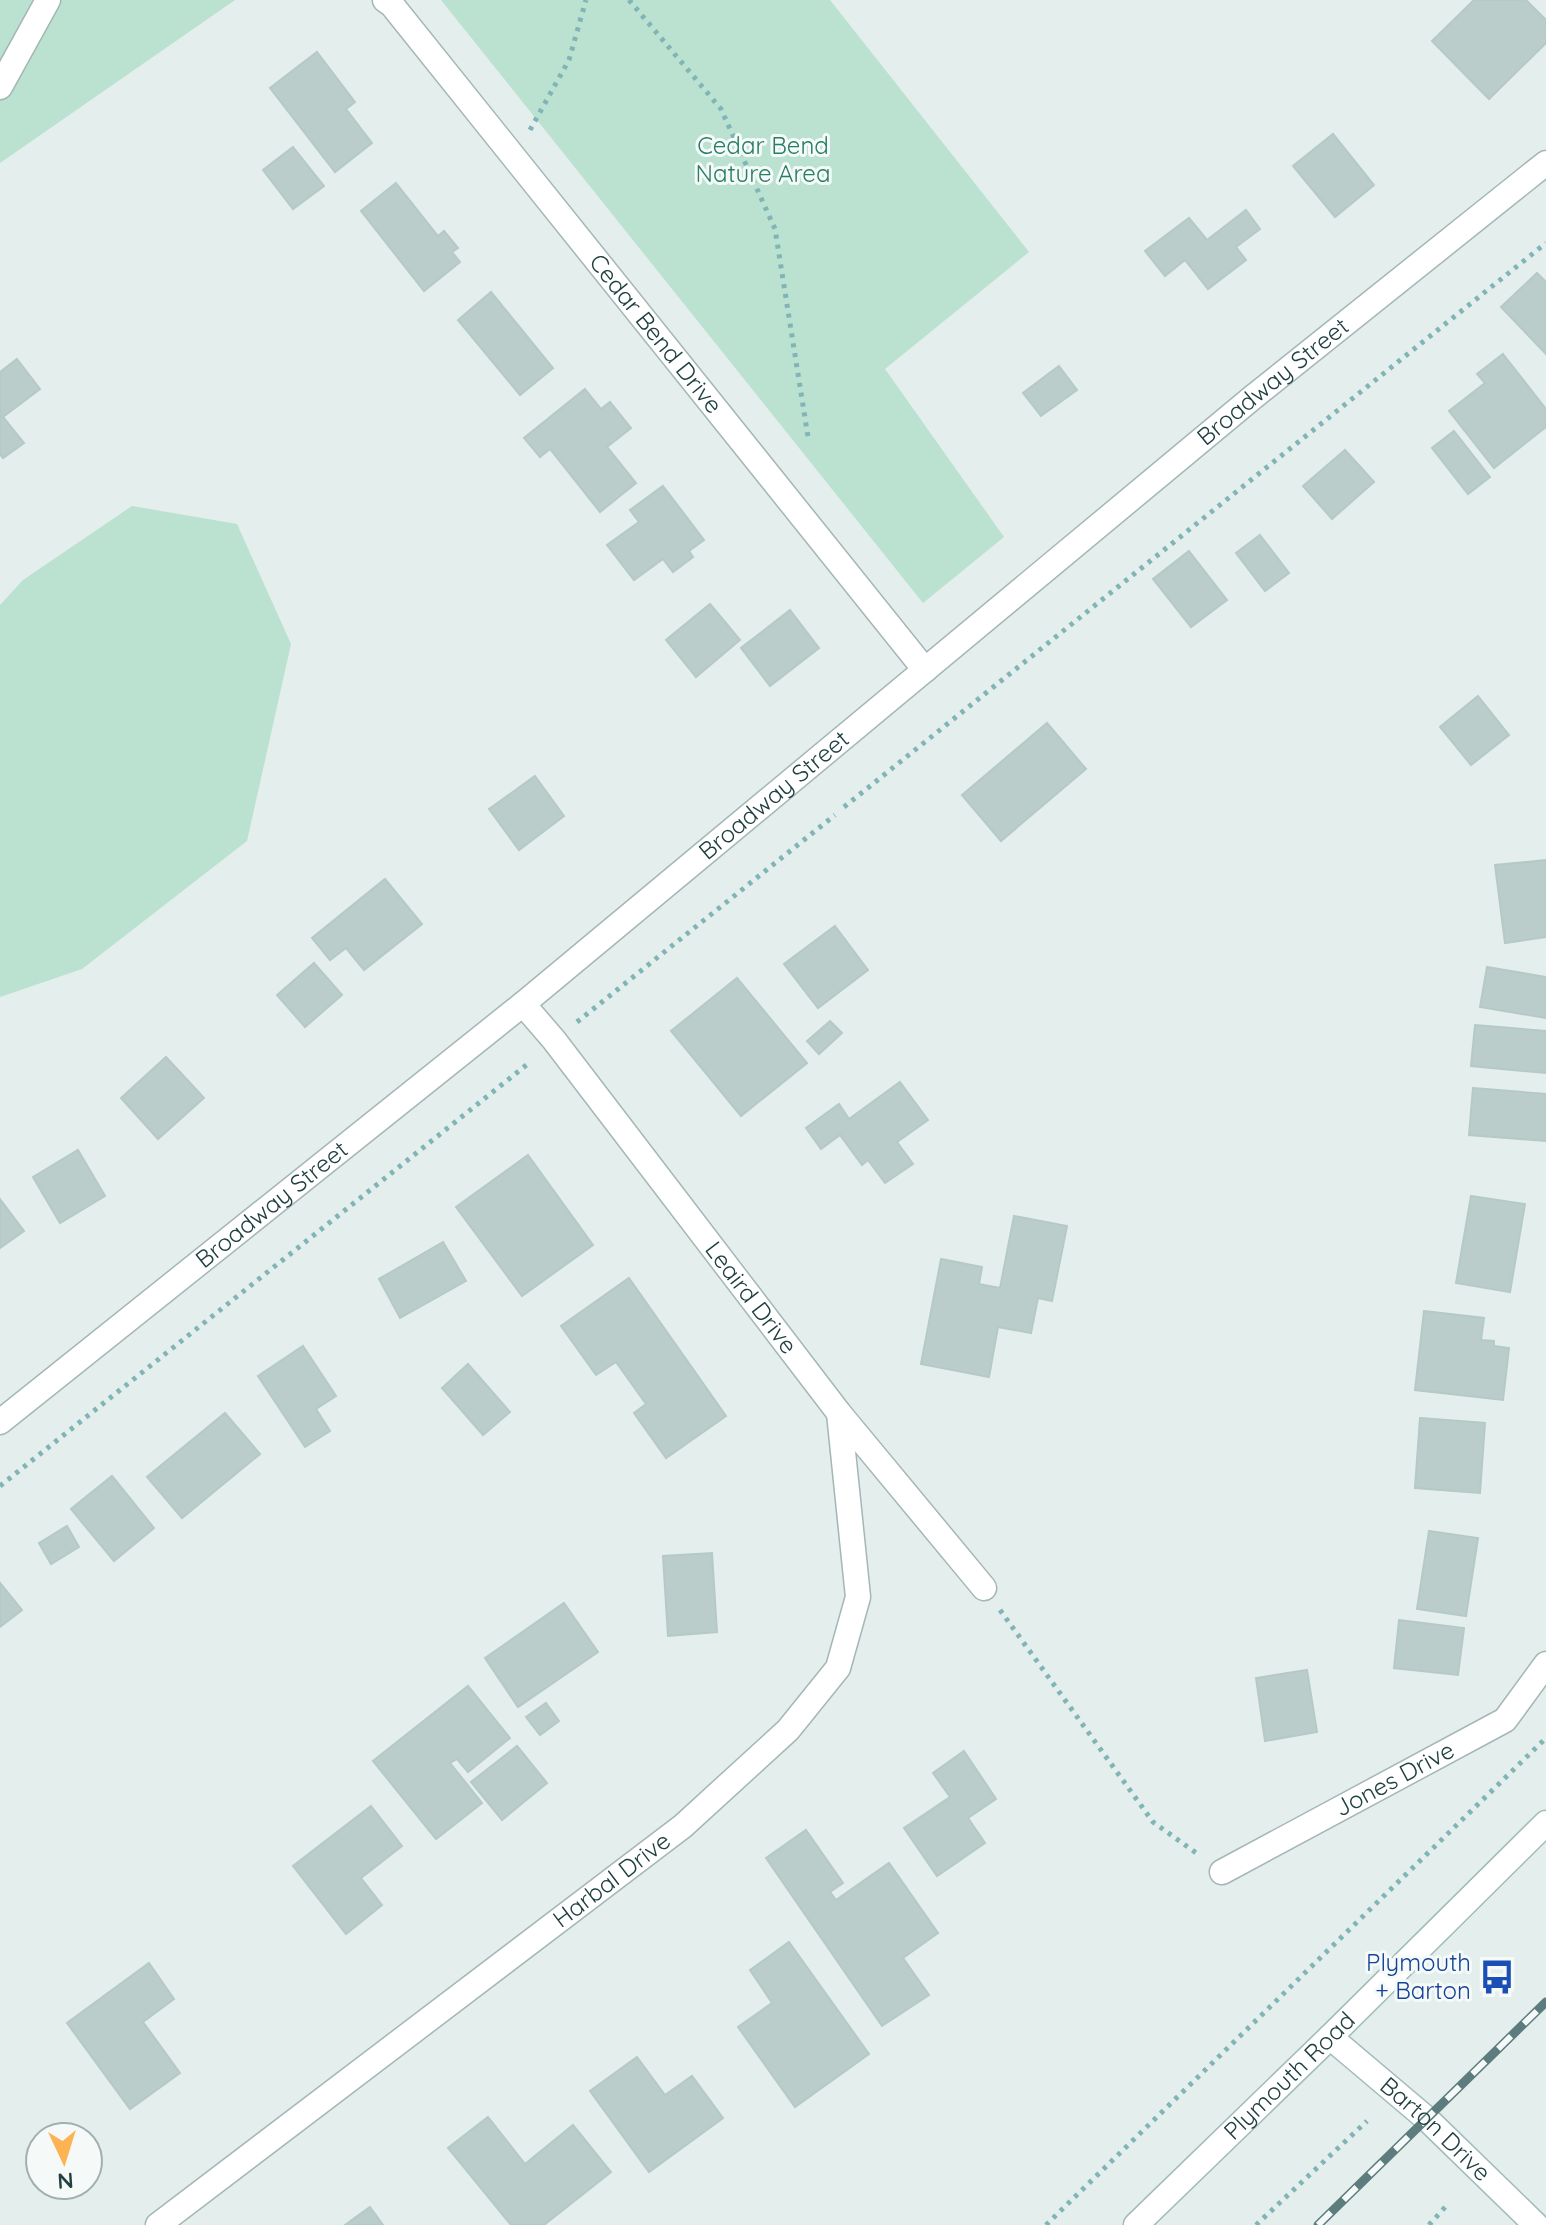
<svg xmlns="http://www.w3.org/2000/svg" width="1546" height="2225" font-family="Quicksand,sans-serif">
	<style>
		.green { fill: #bbe1d1 }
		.building { fill: #bbcdca; stroke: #b5c9c7; stroke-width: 2 }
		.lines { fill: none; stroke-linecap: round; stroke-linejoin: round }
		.street-casing { stroke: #a5b6b6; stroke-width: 27 }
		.secondary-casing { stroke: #a1bbba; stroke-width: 27 }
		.path { stroke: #81b5b5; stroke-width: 5; stroke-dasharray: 4 6; stroke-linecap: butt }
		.street { stroke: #fff; stroke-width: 24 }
		.secondary { stroke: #fff; stroke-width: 24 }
		.rail-casing { stroke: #5c7c7d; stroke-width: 9 }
		.rail { stroke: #f5faf9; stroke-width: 6; stroke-dasharray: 18; stroke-linecap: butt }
		.labels { text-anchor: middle; stroke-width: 6; stroke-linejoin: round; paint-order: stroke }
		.park-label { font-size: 24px; fill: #277d64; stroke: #f5faf9 }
		.street-label { font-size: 24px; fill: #214042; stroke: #f5faf9 }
		.transit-label { font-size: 24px; fill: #164399; stroke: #f5faf9; text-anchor: end }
	</style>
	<rect width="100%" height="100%" fill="#e3eeed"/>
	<g class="green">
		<path d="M0,0H235L0,163Z"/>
		<path d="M441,0H830L1029,252L885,369L1004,537L923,603Z"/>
		<path d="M132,506L237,524L291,644L247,841L82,969L0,997V605L23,580Z"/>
	</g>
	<g class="building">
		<path d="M1474,0H1526L1546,20V43L1489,99L1432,41Z"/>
		<path d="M317,52L355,102L346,109L372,143L335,172L270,88Z"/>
		<path d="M1333,134L1374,185L1335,217L1293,166Z"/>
		<path d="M293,147L324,186L293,209L263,170Z"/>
		<path d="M396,183L438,236L444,231L458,248L452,252L460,262L424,291L361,211Z"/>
		<path d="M1246,210L1260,229L1236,247L1246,260L1208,289L1185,260L1165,276L1145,251L1189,218L1207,240Z"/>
		<path d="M1537,273L1546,282V354L1501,307Z"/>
		<path d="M491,292L553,368L520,395L458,320Z"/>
		<path d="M1503,354L1546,409V427L1494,468L1449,411L1485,383L1477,374Z"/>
		<path d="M17,359L40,389L3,417L24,443L3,458L0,454V372Z"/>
		<path d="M1059,366L1077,390L1041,416L1023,393Z"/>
		<path d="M585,389L601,409L610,402L631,428L607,447L636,483L600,512L550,449L540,457L524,438Z"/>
		<path d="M1454,431L1490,477L1468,494L1432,448Z"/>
		<path d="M1345,450L1374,482L1332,519L1303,486Z"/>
		<path d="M663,486L704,540L689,551L693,557L673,572L663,559L634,580L607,545L639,522L630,510Z"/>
		<path d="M1260,535L1289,573L1265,591L1236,553Z"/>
		<path d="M1189,551L1227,600L1191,627L1153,579Z"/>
		<path d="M710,604L740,640L696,677L666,640Z"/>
		<path d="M790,610L819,648L770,686L741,648Z"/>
		<path d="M1478,696L1509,735L1471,765L1440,727Z"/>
		<path d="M1047,723L1086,769L1001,841L962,795Z"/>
		<path d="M535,776L564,816L519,850L489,809Z"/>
		<path d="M1546,860V937L1505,943L1495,865Z"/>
		<path d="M385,879L422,924L364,970L346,948L330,960L312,938Z"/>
		<path d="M835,926L868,970L818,1008L784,964Z"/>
		<path d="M314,963L342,995L305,1027L277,995Z"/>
		<path d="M1487,967L1546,977V1018L1480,1007Z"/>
		<path d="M737,978L807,1063L741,1116L671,1031Z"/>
		<path d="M830,1021L842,1033L819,1054L807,1041Z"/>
		<path d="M1475,1025L1546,1031V1073L1471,1066Z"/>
		<path d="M166,1057L204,1098L158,1139L121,1098Z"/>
		<path d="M900,1082L928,1120L897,1142L913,1164L885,1183L868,1160L862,1165L840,1135L821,1149L806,1128L839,1104L849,1119Z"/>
		<path d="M1473,1088L1546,1094V1141L1469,1135Z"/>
		<path d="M78,1150L105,1196L60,1223L33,1177Z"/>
		<path d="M528,1155L593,1245L522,1296L456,1207Z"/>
		<path d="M1471,1196L1525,1204L1510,1292L1456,1283Z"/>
		<path d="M0,1199L24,1231L0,1248Z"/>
		<path d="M1014,1216L1067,1226L1052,1301L1038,1298L1031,1333L998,1327L989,1377L921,1364L941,1259L982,1267L979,1284L1000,1288Z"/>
		<path d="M443,1242L466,1281L400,1318L379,1279Z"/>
		<path d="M629,1278L726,1416L666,1458L634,1413L646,1404L616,1362L596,1375L561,1326Z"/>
		<path d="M1424,1311L1484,1318L1481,1340L1494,1341V1346L1509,1348L1503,1400L1415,1390Z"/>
		<path d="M303,1346L336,1396L316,1409L330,1431L305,1447L258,1376Z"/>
		<path d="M468,1364L510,1412L483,1435L442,1388Z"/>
		<path d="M225,1413L260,1454L182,1518L147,1477Z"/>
		<path d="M1420,1418L1485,1423L1480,1493L1415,1488Z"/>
		<path d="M112,1476L154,1528L114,1561L71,1509Z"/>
		<path d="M67,1526L79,1547L51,1564L39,1543Z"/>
		<path d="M1429,1531L1478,1538L1466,1616L1417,1609Z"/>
		<path d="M712,1553L717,1632L668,1636L663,1556Z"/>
		<path d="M0,1583L22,1610L0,1627Z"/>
		<path d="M564,1603L598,1652L518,1707L485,1658Z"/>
		<path d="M1399,1620L1464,1628L1458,1675L1394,1668Z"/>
		<path d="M1307,1670L1317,1732L1265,1741L1256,1678Z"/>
		<path d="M468,1686L510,1738L468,1772L457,1759L450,1763L482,1803L436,1839L373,1761Z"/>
		<path d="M546,1703L559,1721L540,1735L526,1717Z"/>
		<path d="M517,1746L547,1783L502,1820L471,1782Z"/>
		<path d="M964,1751L996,1799L968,1818L985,1843L937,1876L904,1828L950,1797L933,1773Z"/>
		<path d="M371,1806L402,1846L361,1878L382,1905L346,1934L293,1866Z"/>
		<path d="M806,1830L843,1883L830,1892L836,1900L889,1863L938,1933L903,1958L929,1995L882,2026L766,1858Z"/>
		<path d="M789,1942L869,2054L795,2107L738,2027L772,2003L750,1970Z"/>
		<path d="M149,1963L174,1999L143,2022L180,2073L130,2109L67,2023Z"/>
		<path d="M637,2057L665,2095L692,2076L723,2118L649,2172L590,2091Z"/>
		<path d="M488,2117L525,2164L573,2125L611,2172L544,2225H511L448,2148Z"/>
		<path d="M370,2207L383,2225H345Z"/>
	</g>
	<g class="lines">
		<g class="street-casing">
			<g id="street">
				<path id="s1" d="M385,0L392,5L925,670"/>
				<path d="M0,87L48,0"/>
				<path id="s2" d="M523,1004L554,1040L839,1413L984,1588"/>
				<path id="s3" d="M0,1422L523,1004L1252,398L1546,163"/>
				<path id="s4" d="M1222,1872L1505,1720L1546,1664"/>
				<path id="s5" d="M158,2225L683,1826L788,1730L838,1668L858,1597L839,1413"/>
			</g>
		</g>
		<g class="secondary-casing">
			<g id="secondary">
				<path id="s6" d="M1330,2037L1427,2119L1536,2225"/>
				<path id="s7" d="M1136,2225L1330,2037L1546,1823"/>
			</g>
		</g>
		<g class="path">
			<path d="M629,0L721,109L775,229L808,437"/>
			<path d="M530,130L569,60L586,0"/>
			<path d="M844,807L1546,243"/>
			<path d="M577,1022L835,815"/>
			<path d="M0,1486L529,1063"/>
			<path d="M1000,1610L1153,1822L1199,1855"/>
			<path d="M1046,2225L1546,1738"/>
			<path d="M1256,2225L1367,2121"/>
			<path d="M1429,2225L1447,2205"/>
		</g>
		<use href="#street" class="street"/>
		<use href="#secondary" class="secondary"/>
		<g class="rail-casing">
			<path id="rail" d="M1318,2225L1546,2002"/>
		</g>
		<use href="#rail" class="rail"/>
	</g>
	<defs>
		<g id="bus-bare" transform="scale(2.76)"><path d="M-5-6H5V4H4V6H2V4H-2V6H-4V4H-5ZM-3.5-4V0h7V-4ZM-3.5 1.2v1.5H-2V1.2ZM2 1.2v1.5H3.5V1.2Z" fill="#1a4fb4" stroke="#f5faf9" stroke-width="2.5" paint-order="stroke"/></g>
	</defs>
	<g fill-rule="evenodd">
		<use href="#bus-bare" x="1497" y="1977"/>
	</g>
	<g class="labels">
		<g class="park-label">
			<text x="763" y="154">Cedar Bend<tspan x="763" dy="28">Nature Area</tspan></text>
		</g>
		<g class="street-label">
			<text dy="8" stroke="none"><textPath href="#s1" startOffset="430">Cedar Bend Drive</textPath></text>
			<text dy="8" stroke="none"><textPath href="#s3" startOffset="1644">Broadway Street</textPath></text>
			<text dy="8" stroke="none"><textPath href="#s3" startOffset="996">Broadway Street</textPath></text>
			<text dy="8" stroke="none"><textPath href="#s3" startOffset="348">Broadway Street</textPath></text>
			<text dy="8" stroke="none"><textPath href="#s2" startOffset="372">Leaird Drive</textPath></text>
			<text dy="8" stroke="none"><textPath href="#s4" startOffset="196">Jones Drive</textPath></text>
			<text dy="8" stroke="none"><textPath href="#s5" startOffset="570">Harbal Drive</textPath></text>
			<text dy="8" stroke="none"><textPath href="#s7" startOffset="214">Plymouth Road</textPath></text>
			<text dy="8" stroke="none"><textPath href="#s6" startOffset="140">Barton Drive</textPath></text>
		</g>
		<g class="transit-label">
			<text x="1471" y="1971">Plymouth<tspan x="1471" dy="28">+ Barton</tspan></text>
		</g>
	</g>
	<g transform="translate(64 2161) rotate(176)"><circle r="38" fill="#f5faf9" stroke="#a0b0b0" stroke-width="2"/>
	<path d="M0-6L14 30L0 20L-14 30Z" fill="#feb352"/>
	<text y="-12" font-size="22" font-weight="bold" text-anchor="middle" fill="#214042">N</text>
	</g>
</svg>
